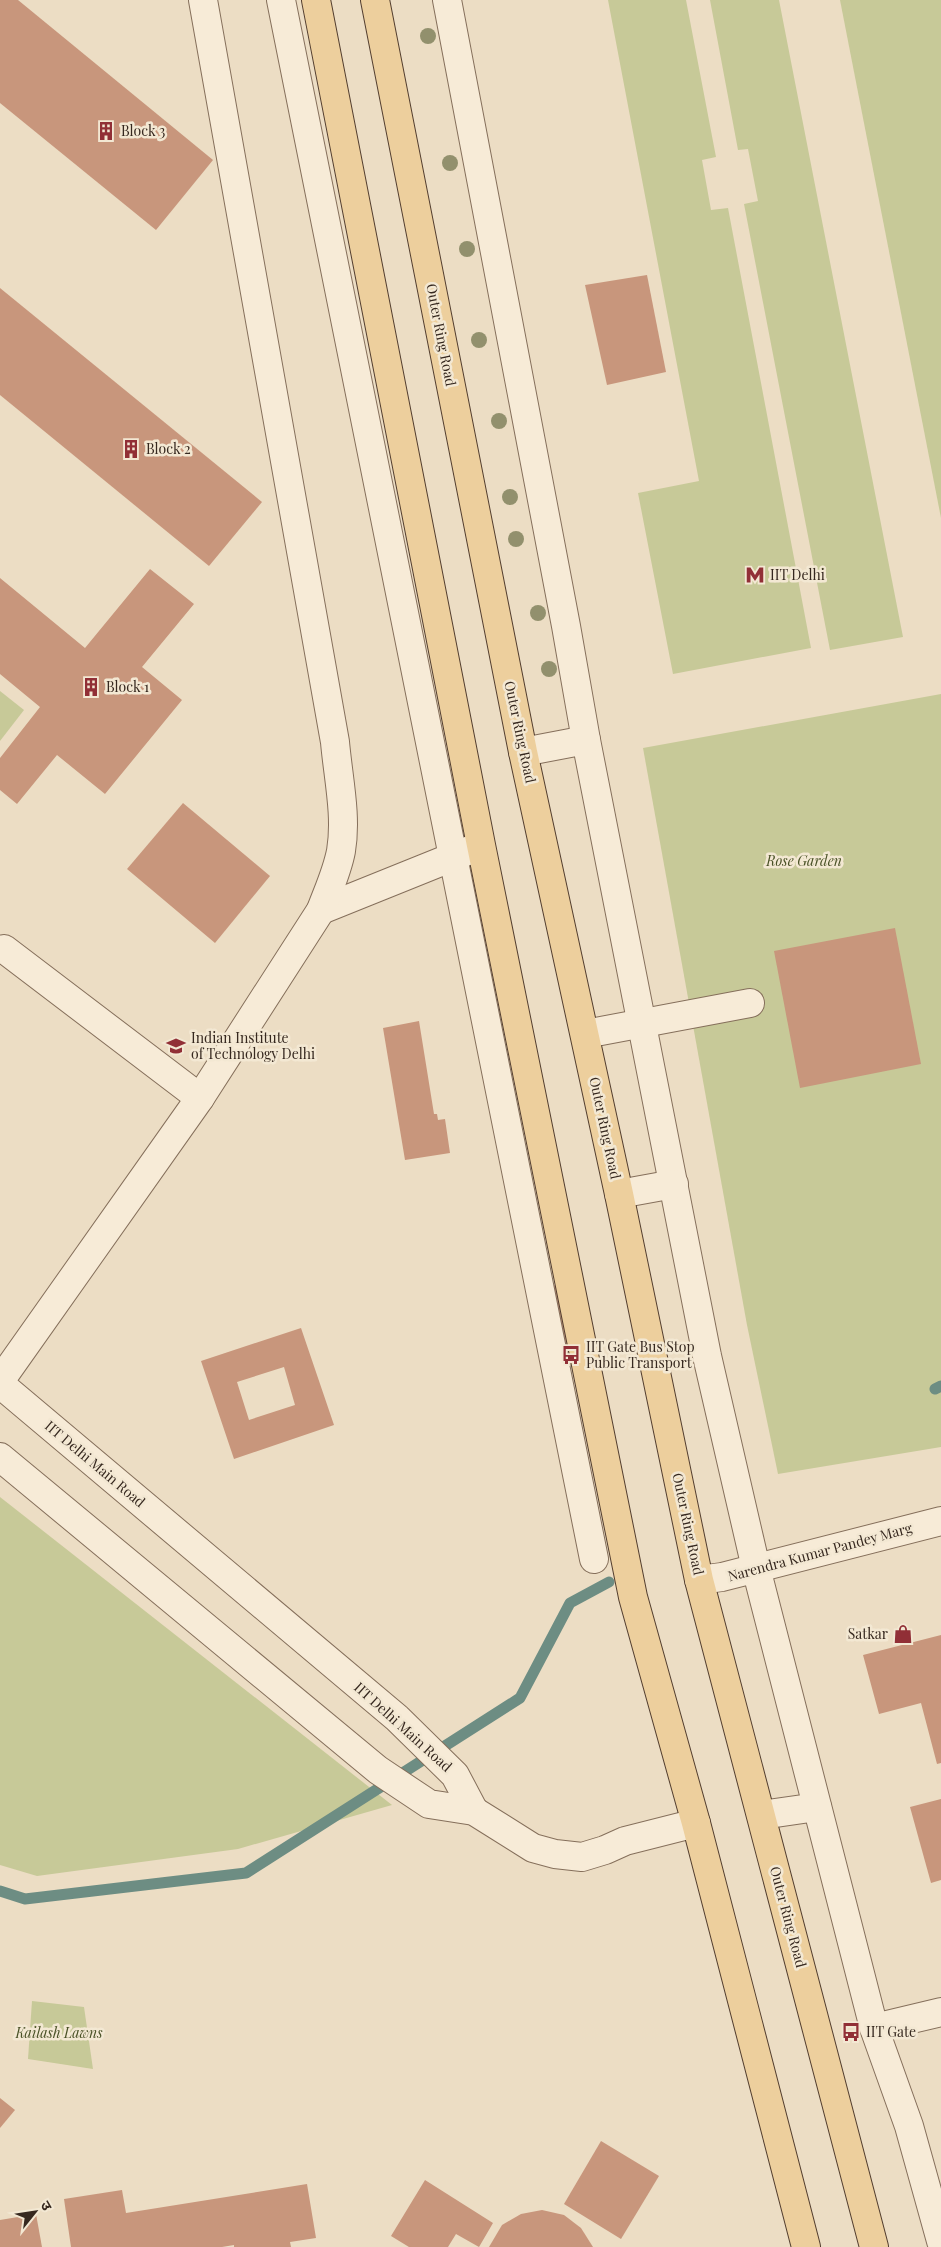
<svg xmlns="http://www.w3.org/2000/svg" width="941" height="2247" font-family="'Playfair Display','Noto Sans Devanagari',serif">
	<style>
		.green { fill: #c7c998 }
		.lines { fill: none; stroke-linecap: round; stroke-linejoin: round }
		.stream { stroke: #6d8d83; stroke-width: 11 }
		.building { fill: #c8967c; fill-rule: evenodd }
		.minor-casing { stroke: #856f5b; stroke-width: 30 }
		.major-casing { stroke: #533e2f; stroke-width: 30 }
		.minor { stroke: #f7ebd7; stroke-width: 28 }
		.major { stroke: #edcf9d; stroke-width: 28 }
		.tree { fill: #92906d }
		.labels { text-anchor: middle; stroke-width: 5; stroke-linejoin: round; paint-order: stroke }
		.poi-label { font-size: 14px; fill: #36281f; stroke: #f3e8d3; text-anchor: start }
		.street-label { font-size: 14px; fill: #36281f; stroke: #f3e8d3 }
		.park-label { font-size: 14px; font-style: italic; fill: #495126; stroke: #f3e8d3 }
	</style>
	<rect width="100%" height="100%" fill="#ecddc4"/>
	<g class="green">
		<path d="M608,0H686L716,157L702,160L711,210L728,208L811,648L673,674L638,493L699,481Z"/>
		<path d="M710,0H779L903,637L830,650L744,204L758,201L748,149L738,150Z"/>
		<path d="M840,0H941V518Z"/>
		<path d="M0,691L24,710L0,741Z"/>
		<path d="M941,694V1447L778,1474L747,1325L643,748Z"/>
		<path d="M0,1497L392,1805L238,1849L37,1876L0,1865Z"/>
		<path d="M32,2001L84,2007L93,2069L28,2059Z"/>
	</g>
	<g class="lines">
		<g class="stream">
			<path d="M935,1389L941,1386"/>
			<path d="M0,1891L25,1899L246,1873L520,1698L570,1603L609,1582"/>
		</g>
	</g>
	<g class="building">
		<path d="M0,0H18L213,160L156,230L0,103Z"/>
		<path d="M647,275L666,372L607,385L585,285Z"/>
		<path d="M0,288L262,502L209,566L0,395Z"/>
		<path d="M150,569L194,604L142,667L182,700L105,794L57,755L17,804L0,790V758L40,707L0,674V578L85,648Z"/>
		<path d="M183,803L270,876L215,943L127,869Z"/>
		<path d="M895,928L921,1064L800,1088L774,951Z"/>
		<path d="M419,1021L434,1114H437L438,1120L445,1119L450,1153L405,1160L383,1028Z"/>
		<path d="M564,1283L578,1349L561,1353L548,1287Z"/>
		<path d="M301,1328L334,1425L234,1459L201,1361ZM284,1367L295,1405L249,1420L237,1382Z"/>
		<path d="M941,1635V1763L937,1764L921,1703L879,1714L863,1655Z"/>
		<path d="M941,1799V1880L931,1883L910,1807Z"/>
		<path d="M0,2098L15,2110L0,2128Z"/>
		<path d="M601,2141L659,2176L621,2239L564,2204Z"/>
		<path d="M425,2180L493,2223L479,2247L456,2234L448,2247H409L391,2236Z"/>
		<path d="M307,2184L316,2238L290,2242L291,2247H234V2245L222,2247H71L64,2199L122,2190L126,2213Z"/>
		<path d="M542,2210L564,2215L581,2228L593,2247H489L502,2225L521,2214Z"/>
		<path d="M36,2214L42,2247H0V2220Z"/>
	</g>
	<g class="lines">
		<g class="minor-casing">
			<g id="minor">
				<path d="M281,0L594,1559"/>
				<path d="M447,0L566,626L586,740L707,1356L756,1568L874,2028L909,2126L941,2241"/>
				<path d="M523,752L586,740"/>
				<path d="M321,910L470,850"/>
				<path d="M4,949L200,1098"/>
				<path d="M585,1034L750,1003"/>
				<path d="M619,1194L674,1184"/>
				<path d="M0,1381L200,1098L321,910C328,891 337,872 341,851C347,816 338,777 335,742L203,0"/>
				<path d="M0,1384L397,1718L455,1775L474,1811"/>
				<path d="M0,1457L378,1770L429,1804L474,1811L533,1848L555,1854L582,1857L605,1850L625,1841L696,1823"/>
				<path d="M699,1580L722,1577L941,1521"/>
				<path d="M762,1815L817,1807"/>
				<path d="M874,2028L941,2012"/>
			</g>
		</g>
		<g class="major-casing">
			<g id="major">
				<path d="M316,0L481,845L633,1597L696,1823L806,2247"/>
				<path d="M375,0L523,752L619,1194L699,1580L874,2247"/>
			</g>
		</g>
		<use href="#minor" class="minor"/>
		<use href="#major" class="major"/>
	</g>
	<g class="tree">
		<circle cx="428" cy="36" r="8"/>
		<circle cx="450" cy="163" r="8"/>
		<circle cx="467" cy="249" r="8"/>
		<circle cx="479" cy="340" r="8"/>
		<circle cx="499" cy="421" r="8"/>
		<circle cx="510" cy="497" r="8"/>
		<circle cx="516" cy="539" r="8"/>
		<circle cx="538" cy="613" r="8"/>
		<circle cx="549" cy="669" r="8"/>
	</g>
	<defs>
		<g id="building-bare" transform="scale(1.5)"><path d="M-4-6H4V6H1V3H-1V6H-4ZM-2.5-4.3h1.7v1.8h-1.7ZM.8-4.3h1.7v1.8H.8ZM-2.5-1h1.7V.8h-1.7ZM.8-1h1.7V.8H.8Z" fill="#912f36" stroke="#f3e8d3" stroke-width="2.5" paint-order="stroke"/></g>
		<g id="metro-bare" transform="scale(1.5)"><path d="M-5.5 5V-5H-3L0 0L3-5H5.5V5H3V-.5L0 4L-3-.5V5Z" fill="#912f36" stroke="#f3e8d3" stroke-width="2.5" paint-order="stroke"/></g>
		<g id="university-bare" transform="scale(1.5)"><path d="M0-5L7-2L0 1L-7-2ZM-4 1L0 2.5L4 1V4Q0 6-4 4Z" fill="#912f36" stroke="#f3e8d3" stroke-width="2.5" paint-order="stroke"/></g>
		<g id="bus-bare" transform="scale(1.5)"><path d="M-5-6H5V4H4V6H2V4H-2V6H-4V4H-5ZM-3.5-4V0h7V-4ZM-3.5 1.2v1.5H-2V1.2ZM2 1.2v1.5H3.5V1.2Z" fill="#912f36" stroke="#f3e8d3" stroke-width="2.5" paint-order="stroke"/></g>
		<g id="shop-bare" transform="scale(1.5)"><path d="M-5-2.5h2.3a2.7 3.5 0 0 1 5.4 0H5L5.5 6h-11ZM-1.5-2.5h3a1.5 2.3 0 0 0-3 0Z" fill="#912f36" stroke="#f3e8d3" stroke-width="2.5" paint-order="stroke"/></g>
	</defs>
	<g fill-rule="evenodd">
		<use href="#building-bare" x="106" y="131"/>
		<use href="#building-bare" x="131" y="449"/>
		<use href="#metro-bare" x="755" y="575"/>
		<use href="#building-bare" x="91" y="687"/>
		<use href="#university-bare" x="176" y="1046"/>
		<use href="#bus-bare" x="571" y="1355"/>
		<use href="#shop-bare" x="903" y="1634"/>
		<use href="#bus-bare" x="851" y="2032"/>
	</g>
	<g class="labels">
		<g class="poi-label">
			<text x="121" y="136">Block 3</text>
			<text x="146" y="454">Block 2</text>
			<text x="770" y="580">IIT Delhi</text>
			<text x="106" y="692">Block 1</text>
			<text x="191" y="1043">Indian Institute<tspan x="191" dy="16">of Technology Delhi</tspan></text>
			<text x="586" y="1352">IIT Gate Bus Stop<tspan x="586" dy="16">Public Transport</tspan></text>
			<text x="888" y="1639" text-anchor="end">Satkar</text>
			<text x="866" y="2037">IIT Gate</text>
		</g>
		<g class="street-label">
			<text transform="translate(441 335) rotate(79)" y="5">Outer Ring Road</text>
			<text transform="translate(520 732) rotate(78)" y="5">Outer Ring Road</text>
			<text transform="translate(605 1128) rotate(78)" y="5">Outer Ring Road</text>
			<text transform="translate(95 1464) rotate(40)" y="5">IIT Delhi Main Road</text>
			<text transform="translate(688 1524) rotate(78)" y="5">Outer Ring Road</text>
			<text transform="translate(820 1552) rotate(-15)" y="5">Narendra Kumar Pandey Marg</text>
			<text transform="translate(403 1727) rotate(42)" y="5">IIT Delhi Main Road</text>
			<text transform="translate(788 1917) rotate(75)" y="5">Outer Ring Road</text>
		</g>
		<g class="park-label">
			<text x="804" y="866">Rose Garden</text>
			<text x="59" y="2038">Kailash Lawns</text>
		</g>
	</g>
	<g transform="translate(35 2212) rotate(60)" stroke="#f3e8d3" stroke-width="4" paint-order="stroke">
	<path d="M0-4L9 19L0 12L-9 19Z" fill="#36281f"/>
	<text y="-8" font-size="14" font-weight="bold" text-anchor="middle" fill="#36281f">उ</text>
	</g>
</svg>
